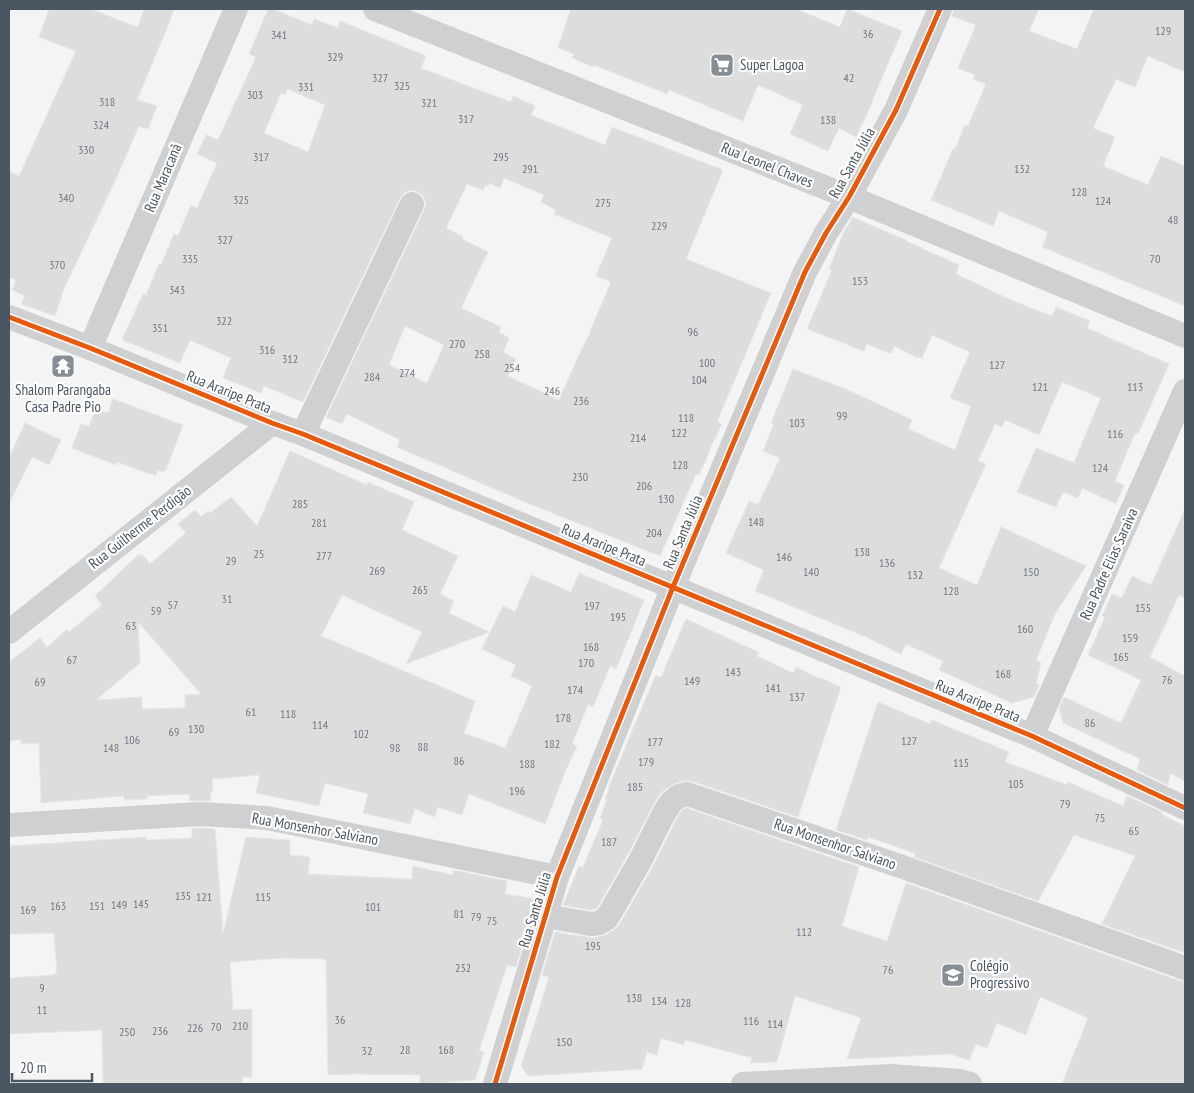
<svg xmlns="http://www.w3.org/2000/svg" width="1194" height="1093" font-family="'PT Sans Narrow',sans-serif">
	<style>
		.building { fill: #ddddde; stroke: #e5e6e7; fill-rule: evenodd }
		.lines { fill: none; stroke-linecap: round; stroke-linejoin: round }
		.street { stroke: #ced0d2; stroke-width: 24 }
		.cycleway-casing { stroke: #fff; stroke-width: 8 }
		.cycleway { stroke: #e8590c; stroke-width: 5 }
		.labels { text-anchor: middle; stroke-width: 4.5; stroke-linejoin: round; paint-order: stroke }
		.number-label { font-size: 12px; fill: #707881 }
		.poi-label { font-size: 15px; fill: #4a5661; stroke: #fff; text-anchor: start }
		.street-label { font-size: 15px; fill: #4a5661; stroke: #fff }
	</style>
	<rect width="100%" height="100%" fill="#f4f4f4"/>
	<g class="building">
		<path d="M49,9H90L138,27L144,9H174L167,28L137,100L157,106L148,129L139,126L114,183L61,295L62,296L55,316L21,304L25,296L12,290L16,280L9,277V171L19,176L76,51L39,37Z"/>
		<path d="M268,9H273L312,25L314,19L338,28L340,21L392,42L426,56L421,68L511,102L513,96L535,106L531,115L605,145L612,127L723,170L686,259L771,293L717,422L722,424L708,453H709L699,475L696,474L660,556L520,500L397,447L400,440L347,414L342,424L326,417L424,210L426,203L424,197L417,191L410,190L405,192L400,198L303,402L264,386L261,393L223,378L231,358L190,340L180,363L122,340L143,294L146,295L159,264L161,265L174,234L178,236L191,205L197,208L217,163L197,154L206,135L218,140L256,57L249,54ZM287,89L325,105L308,152L264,133L281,93L285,95ZM504,178L544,195L541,202L556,210L554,214L612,238L596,276L611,282L590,331H591L579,355L559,400L508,376L516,359L503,352L509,338L499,332L501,327L461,308L488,252L462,239L463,237L446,228L467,184L483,190L486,185L488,186L489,183L500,188ZM405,326L444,345L427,383L389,365Z"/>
		<path d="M571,9H796L840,27L847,9L902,31L872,101H873L856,137L839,128L828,151L790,134L803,105L758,85L743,121L669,90L667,94L594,65L593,67L572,58L574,54L558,48Z"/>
		<path d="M954,9H1039L1029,31L1077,49L1094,9H1185V72L1148,56L1135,87L1116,79L1093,128L1115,137L1103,166L1148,185L1161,156L1185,166V306L1042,247L1048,232L999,211L993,226L931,200L953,149H955L965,125L968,126L986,84L973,79L975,75L958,68L976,25L952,16Z"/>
		<path d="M852,217L906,240V241L959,265L956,274L1011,300L1052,316L1056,307L1090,321L1087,328L1169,364L1138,434L1135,433L1115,481L1124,485L1116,504L1082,488L1078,498L1063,492L1056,507L1017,492L1036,448L1074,463L1094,414L1101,398L1062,382L1039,435L1005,420L1002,427L995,424L978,461L986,464L939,568L977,585L1001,527L1086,566L1055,614L1036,660L1041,663L1036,683L1039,685L1034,697L1012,703L939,670L943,661L906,644L901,654L866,637L755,591L764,570L726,553L749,501L758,505L780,458L763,451L774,424L771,423L793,369L848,390L912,420L908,429L955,450L971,406L950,398L970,352L932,335L922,358L918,357V358L894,346L891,354L867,344L864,351L807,329L832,270L829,269L845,229L847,226L848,227Z"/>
		<path d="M113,399L183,425L166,470H165L163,472L157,470L156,476L117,462L116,465L72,448L81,424L89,426L96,409L108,413Z"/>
		<path d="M25,423L61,440L49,465L32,457L9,504V458Z"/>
		<path d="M290,451L367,485L368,482L414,502L402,530L458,556L440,594L454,601L449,613L489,632L406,664L422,632L342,595L321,636L475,701L464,733L505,748L510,736H511L532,686L511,676L516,665L482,649L503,606L515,612L531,575L571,592L579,573L644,600L616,669L610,666L593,707L588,705L572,744L577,746L565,772L545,824L469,794L462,815L438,807L435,817L415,809L410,824L363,813L368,794L325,783L319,806L256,793L260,775L212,779L213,792H210L211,801H190L189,794L147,796V799L125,800L124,796L41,803L39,743L21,744V739L9,741V662L40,638L47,647L67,629L69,632L102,605L95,596L139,554L140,556L142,554L150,564L186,533L178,524L195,510L201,517L208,511L210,513L231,497L257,526ZM138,622L201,694L185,695V708L142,709V697L96,700L140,663Z"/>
		<path d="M1185,509V598L1179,595L1150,657L1185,676V781L1170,773L1168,785L1137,770L1140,759L1063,723L1059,708L1064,697L1121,723L1141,680L1088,655L1105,617L1102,616L1112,594L1122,598L1132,576L1151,585Z"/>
		<path d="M686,619L758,652L757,656L793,673L796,667L820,679L821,678L841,687L798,817L691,781H684L675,783L663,791L659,795L650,811L628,854L597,908L591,910L563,905L579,866L583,867L603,820L600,818L607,799L605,798L609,790L608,789L635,724L656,675L661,677Z"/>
		<path d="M878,702L930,724L932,720L1009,752L1005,762L1067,785L1068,782L1123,806L1127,796L1162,812L1161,814L1185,826V953L1102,924L1135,856L1113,848L1074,835L1038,901L914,857L915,854L914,853L868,837L867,840L836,830Z"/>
		<path d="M686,808L859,867L842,926L887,941L906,883L1180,981H1185V1084H1062L1088,1018L1040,997L1026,1035L997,1023L987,1048L976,1044L969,1060L950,1054L847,1059L861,1018L795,996L777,1062L750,1063L752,1058L685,1040L684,1045L661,1038L657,1055L647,1052L642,1069L528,1076L521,1066L540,1007L549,977L542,975L555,932L592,938L606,935L615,929L619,925L652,868L674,824L681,811Z"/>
		<path d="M192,828L215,829L223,934L246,837L290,840V855L310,857L308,874L412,879L413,866L453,875V870L507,881L505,894L536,899L516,967L507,965L479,1051L484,1052L475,1080L420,1084V1075L353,1074L328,1075L326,959L282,958L230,962L233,1010L252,1009V1077H242V1084H103L102,1030L9,1034V978L55,975V973H57L54,933L9,934V846L146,837V840L192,838Z"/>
	</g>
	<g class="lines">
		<g class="street">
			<path d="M375,9L849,197L1185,336"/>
			<path d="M9,317L90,348L272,423L303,434L1032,736L1185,808"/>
			<path d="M90,348L236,9"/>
			<path d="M303,434L412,204"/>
			<path d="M9,632L272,423"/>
			<path d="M1032,736L1185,391"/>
			<path d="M9,825L200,814L267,818L557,877"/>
			<path d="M545,916L591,924L599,923L607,918L640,861L662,817L671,802L679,796L687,794L900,866L1185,968"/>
			<path d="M495,1084L557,877L673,587L805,272L826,233L849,197L896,110L940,9"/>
			<path d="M743,1084L890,1076L960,1081L970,1084"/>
		</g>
		<g class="cycleway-casing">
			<g id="cycleway">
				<path d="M9,317L90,348L272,423L303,434L1032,736L1185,808"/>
				<path d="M495,1084L557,877L673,587L805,272L826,233L849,197L896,110L940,9"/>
			</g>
		</g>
		<use href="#cycleway" class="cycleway"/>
	</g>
	<defs>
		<g id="supermarket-square" transform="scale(1.25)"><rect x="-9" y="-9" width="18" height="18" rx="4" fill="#868d94" stroke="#fff"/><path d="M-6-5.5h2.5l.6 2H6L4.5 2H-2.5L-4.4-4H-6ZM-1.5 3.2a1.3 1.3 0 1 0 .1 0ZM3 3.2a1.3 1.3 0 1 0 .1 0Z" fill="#fff"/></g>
		<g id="temple-square" transform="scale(1.25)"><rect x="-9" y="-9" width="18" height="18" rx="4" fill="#868d94" stroke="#fff"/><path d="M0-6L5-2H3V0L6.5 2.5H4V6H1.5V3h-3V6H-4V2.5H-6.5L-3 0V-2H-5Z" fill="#fff"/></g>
		<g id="school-square" transform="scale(1.25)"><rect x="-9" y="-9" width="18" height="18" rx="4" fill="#868d94" stroke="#fff"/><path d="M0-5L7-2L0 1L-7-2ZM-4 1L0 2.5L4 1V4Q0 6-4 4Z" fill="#fff"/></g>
	</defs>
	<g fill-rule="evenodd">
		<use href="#supermarket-square" x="722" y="65"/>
		<use href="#temple-square" x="63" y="366"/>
		<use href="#school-square" x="953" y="975"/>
	</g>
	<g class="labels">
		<g class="number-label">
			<text x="1163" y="35">129</text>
			<text x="868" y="38">36</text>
			<text x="279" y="39">341</text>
			<text x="335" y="61">329</text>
			<text x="380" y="82">327</text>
			<text x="849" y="82">42</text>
			<text x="402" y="90">325</text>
			<text x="306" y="91">331</text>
			<text x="255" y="99">303</text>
			<text x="107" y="106">318</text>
			<text x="429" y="107">321</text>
			<text x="466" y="123">317</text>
			<text x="828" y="124">138</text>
			<text x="101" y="129">324</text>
			<text x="86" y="154">330</text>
			<text x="261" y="161">317</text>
			<text x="501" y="161">295</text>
			<text x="530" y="173">291</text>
			<text x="1022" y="173">132</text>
			<text x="1079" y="196">128</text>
			<text x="66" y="202">340</text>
			<text x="241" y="204">325</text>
			<text x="1103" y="205">124</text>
			<text x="603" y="207">275</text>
			<text x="1173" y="224">48</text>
			<text x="659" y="230">229</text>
			<text x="225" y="244">327</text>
			<text x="190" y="263">335</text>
			<text x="1155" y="263">70</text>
			<text x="57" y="269">370</text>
			<text x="860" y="285">153</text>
			<text x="177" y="294">343</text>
			<text x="224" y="325">322</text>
			<text x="160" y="332">351</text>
			<text x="693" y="336">96</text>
			<text x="457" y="348">270</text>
			<text x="267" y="354">316</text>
			<text x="482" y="358">258</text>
			<text x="290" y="363">312</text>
			<text x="707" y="367">100</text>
			<text x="997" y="369">127</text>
			<text x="512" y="372">254</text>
			<text x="407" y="377">274</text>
			<text x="372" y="381">284</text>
			<text x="699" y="384">104</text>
			<text x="1040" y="391">121</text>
			<text x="1135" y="391">113</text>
			<text x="552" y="395">246</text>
			<text x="581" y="405">236</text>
			<text x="842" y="420">99</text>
			<text x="686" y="422">118</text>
			<text x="797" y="427">103</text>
			<text x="679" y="437">122</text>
			<text x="1115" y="438">116</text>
			<text x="638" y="442">214</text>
			<text x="680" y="469">128</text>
			<text x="1100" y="472">124</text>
			<text x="580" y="481">230</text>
			<text x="644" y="490">206</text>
			<text x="666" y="503">130</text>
			<text x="300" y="508">285</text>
			<text x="756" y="526">148</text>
			<text x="319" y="527">281</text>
			<text x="654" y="537">204</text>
			<text x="862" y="556">138</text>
			<text x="259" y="558">25</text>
			<text x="324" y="560">277</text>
			<text x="784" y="561">146</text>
			<text x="231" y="565">29</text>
			<text x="887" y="567">136</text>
			<text x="377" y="575">269</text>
			<text x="811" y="576">140</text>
			<text x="1031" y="576">150</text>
			<text x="915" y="579">132</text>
			<text x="420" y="594">265</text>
			<text x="951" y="595">128</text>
			<text x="227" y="603">31</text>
			<text x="173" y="609">57</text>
			<text x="592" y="610">197</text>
			<text x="1143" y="612">155</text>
			<text x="156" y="615">59</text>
			<text x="618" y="621">195</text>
			<text x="131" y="630">63</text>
			<text x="1025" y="633">160</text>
			<text x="1130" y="642">159</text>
			<text x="591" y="651">168</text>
			<text x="1121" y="661">165</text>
			<text x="72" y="664">67</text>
			<text x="586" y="667">170</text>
			<text x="733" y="676">143</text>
			<text x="1003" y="678">168</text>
			<text x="1167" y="684">76</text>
			<text x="692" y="685">149</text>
			<text x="40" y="686">69</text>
			<text x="773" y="692">141</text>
			<text x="575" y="694">174</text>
			<text x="797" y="701">137</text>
			<text x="251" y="716">61</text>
			<text x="288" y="718">118</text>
			<text x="563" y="722">178</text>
			<text x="1090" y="727">86</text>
			<text x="320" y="729">114</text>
			<text x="196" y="733">130</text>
			<text x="174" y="736">69</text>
			<text x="361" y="738">102</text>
			<text x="132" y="744">106</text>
			<text x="909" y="745">127</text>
			<text x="655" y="746">177</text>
			<text x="552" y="748">182</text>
			<text x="423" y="751">88</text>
			<text x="111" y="752">148</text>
			<text x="395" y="752">98</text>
			<text x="459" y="765">86</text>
			<text x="646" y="766">179</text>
			<text x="961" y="767">115</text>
			<text x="527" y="768">188</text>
			<text x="1016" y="788">105</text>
			<text x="635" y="791">185</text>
			<text x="517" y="795">196</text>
			<text x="1065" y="808">79</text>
			<text x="1100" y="822">75</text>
			<text x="1134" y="835">65</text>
			<text x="609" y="846">187</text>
			<text x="183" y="900">135</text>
			<text x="204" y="901">121</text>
			<text x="263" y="901">115</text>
			<text x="141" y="908">145</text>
			<text x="119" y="909">149</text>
			<text x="58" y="910">163</text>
			<text x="97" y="910">151</text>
			<text x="373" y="911">101</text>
			<text x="28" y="914">169</text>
			<text x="459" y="918">81</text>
			<text x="476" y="921">79</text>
			<text x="492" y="925">75</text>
			<text x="804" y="936">112</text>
			<text x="593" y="950">195</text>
			<text x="463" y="972">232</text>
			<text x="888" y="974">76</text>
			<text x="42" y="992">9</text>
			<text x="634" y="1002">138</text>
			<text x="659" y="1005">134</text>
			<text x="683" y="1007">128</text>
			<text x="42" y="1014">11</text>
			<text x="340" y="1024">36</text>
			<text x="751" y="1025">116</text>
			<text x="775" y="1028">114</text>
			<text x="240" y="1030">210</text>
			<text x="216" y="1031">70</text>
			<text x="195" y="1032">226</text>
			<text x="160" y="1035">236</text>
			<text x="127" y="1036">250</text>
			<text x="564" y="1046">150</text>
			<text x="405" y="1054">28</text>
			<text x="446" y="1054">168</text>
			<text x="367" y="1055">32</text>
		</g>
		<g class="poi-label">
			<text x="740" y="70">Super Lagoa</text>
			<text x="63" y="395" text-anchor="middle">Shalom Parangaba<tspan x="63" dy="17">Casa Padre Pio</tspan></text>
			<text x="970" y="971">Colégio<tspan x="970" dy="17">Progressivo</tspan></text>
		</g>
		<g class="street-label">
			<text transform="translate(852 163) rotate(-61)" y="5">Rua Santa Júlia</text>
			<text transform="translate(767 165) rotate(22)" y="5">Rua Leonel Chaves</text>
			<text transform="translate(163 178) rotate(-67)" y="5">Rua Maracanã</text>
			<text transform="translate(229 392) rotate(22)" y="5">Rua Araripe Prata</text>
			<text transform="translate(140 527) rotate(-38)" y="5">Rua Guilherme Perdigão</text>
			<text transform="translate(683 532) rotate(-67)" y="5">Rua Santa Júlia</text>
			<text transform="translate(604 545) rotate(22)" y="5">Rua Araripe Prata</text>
			<text transform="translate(1109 564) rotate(-66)" y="5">Rua Padre Elias Saraiva</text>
			<text transform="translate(978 701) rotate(22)" y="5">Rua Araripe Prata</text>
			<text transform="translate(315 829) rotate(10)" y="5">Rua Monsenhor Salviano</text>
			<text transform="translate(835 844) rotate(19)" y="5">Rua Monsenhor Salviano</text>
			<text transform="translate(535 910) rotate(-73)" y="5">Rua Santa Júlia</text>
		</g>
	</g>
	<rect width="1194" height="1093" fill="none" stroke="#4a5661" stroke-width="20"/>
	<path d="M12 1073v8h80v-8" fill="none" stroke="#4a5661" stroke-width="2.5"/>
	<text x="20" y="1073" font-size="15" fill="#4a5661" stroke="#ffffff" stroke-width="4" paint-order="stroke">20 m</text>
</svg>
